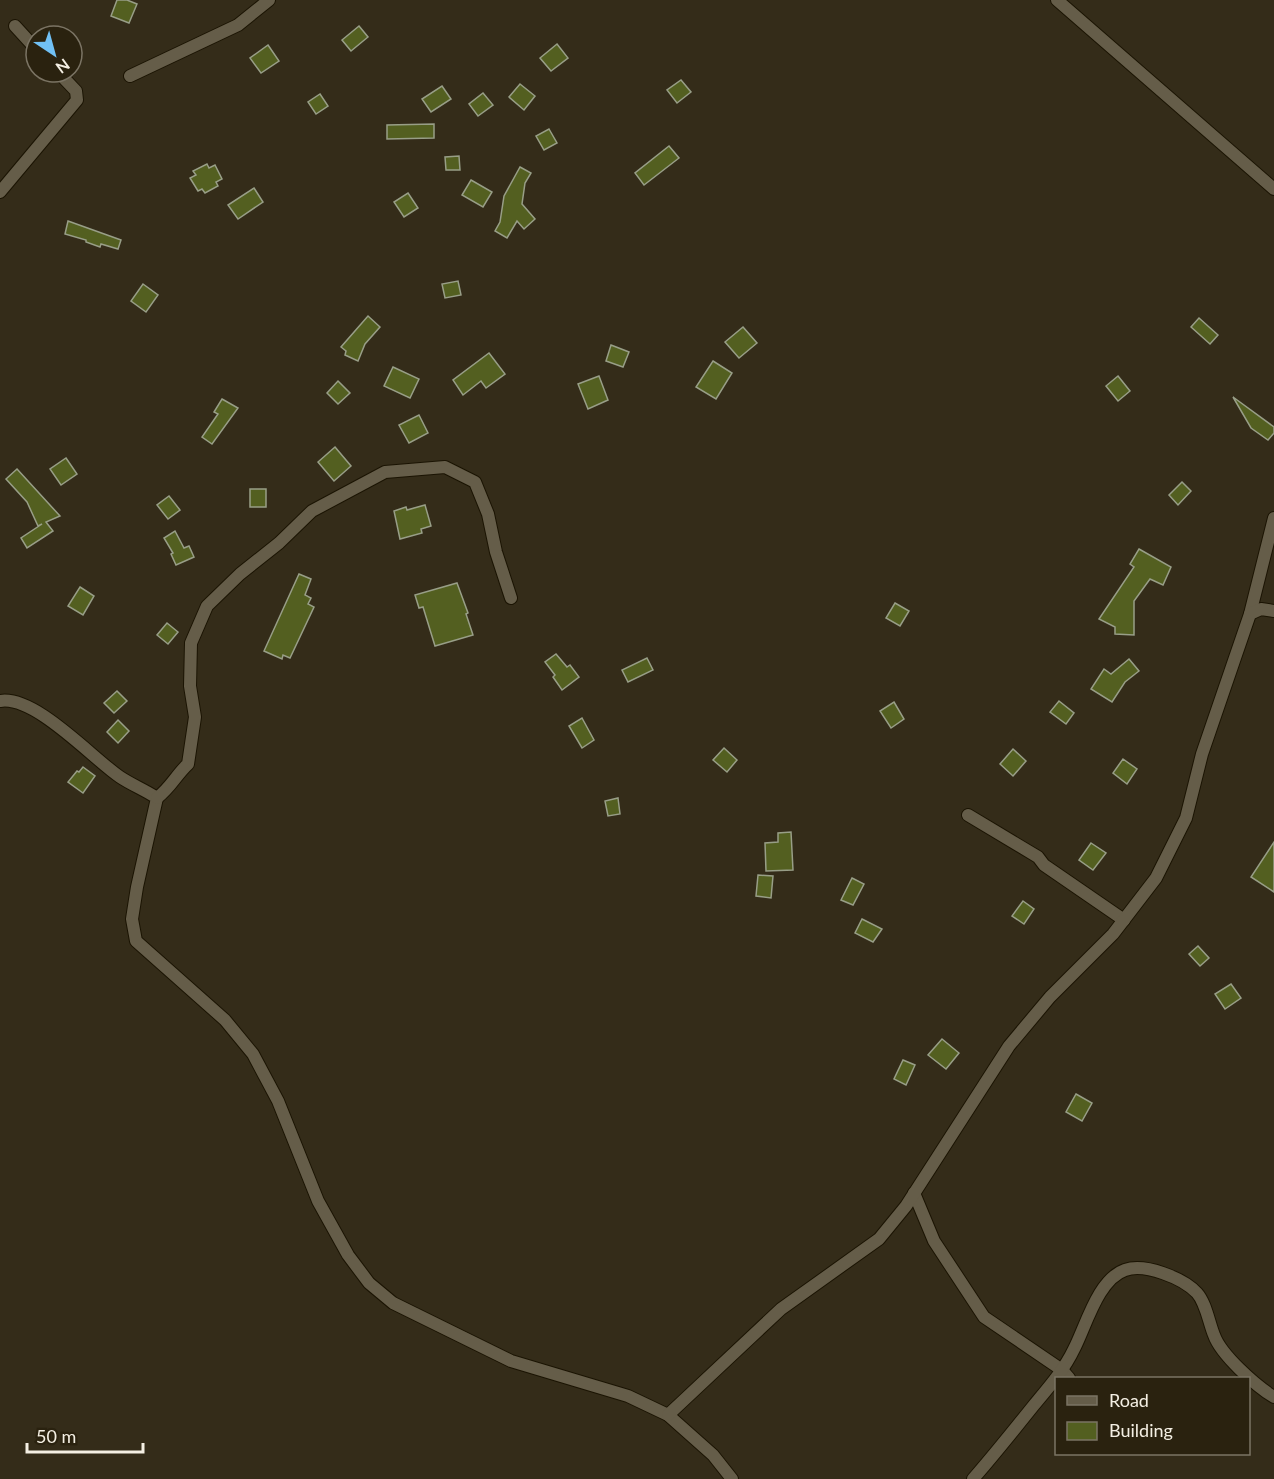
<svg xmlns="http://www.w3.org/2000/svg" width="1274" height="1479" font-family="Lato,sans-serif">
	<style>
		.building { fill: #535f20; stroke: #989e87; stroke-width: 1.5 }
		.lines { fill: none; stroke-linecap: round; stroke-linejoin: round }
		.street-casing { stroke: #1b1403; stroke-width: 14 }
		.street { stroke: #655d49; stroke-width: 12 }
	</style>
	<rect width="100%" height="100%" fill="#342c19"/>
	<g class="building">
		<path d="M117,0H127L137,4L129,23L111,16Z"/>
		<path d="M359,26L368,37L351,51L342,40Z"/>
		<path d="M557,44L568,58L551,71L540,58Z"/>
		<path d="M268,45L279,61L261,73L250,58Z"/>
		<path d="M681,80L691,92L677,103L667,90Z"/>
		<path d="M520,84L535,96L524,110L509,97Z"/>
		<path d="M442,86L451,99L431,112L422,99Z"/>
		<path d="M483,93L493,105L478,116L469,104Z"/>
		<path d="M320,94L328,106L316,114L308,102Z"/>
		<path d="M434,124V138L387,139V125Z"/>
		<path d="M549,129L557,143L544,150L536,136Z"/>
		<path d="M669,146L679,158L644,185L635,173Z"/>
		<path d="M459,156L460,170H446L445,157Z"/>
		<path d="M207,164L209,168L215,165L222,179L216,182L218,186L205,193L202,189L198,191L190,178L196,175L193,171Z"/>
		<path d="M520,167L531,173L525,183L522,204L535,219L524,229L517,221L507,238L495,231L500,222L504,196Z"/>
		<path d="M471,180L492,192L483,207L462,195Z"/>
		<path d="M254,188L263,202L238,219L228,205Z"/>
		<path d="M408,193L418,208L404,217L394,202Z"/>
		<path d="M68,221L121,240L118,249L101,244L100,247L86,242V240L65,234Z"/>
		<path d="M458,281L461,295L445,298L442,284Z"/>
		<path d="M143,284L158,295L146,312L131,301Z"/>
		<path d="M368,316L380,327L365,344L358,361L345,355L346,351L341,347Z"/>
		<path d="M1199,318L1218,335L1210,344L1191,327Z"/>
		<path d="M743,327L757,343L739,358L725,342Z"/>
		<path d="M611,345L629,352L623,367L606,361Z"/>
		<path d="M489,353L505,374L486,388L481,381L463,395L453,380Z"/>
		<path d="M713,361L732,373L716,399L696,387Z"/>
		<path d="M393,367L419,379L410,398L384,386Z"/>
		<path d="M599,376L608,400L588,409L578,384Z"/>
		<path d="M1118,376L1130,391L1118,401L1106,386Z"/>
		<path d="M338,381L350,393L338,404L327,393Z"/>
		<path d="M1233,397L1274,427V433L1268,440L1251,428Z"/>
		<path d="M222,399L238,408L212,444L202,437L218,414L214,412Z"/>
		<path d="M419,415L428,433L409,443L399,425Z"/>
		<path d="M335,447L351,466L334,481L318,462Z"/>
		<path d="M66,458L77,474L61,485L50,469Z"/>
		<path d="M17,469L60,516L46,522L53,531L27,548L21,538L42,524L38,526L27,502L6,479Z"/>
		<path d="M1182,482L1191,491L1178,505L1169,495Z"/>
		<rect x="250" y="489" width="16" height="18"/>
		<path d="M169,496L180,510L168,519L157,505Z"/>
		<path d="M425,505L431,526L421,529L422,533L400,539L394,511L406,507L407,510Z"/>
		<path d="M175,531L184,548L189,546L194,557L176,565L171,554L173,553L164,538Z"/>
		<path d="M1139,549L1171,567L1163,585L1150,579L1134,601V635L1115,634V627L1099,619L1134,567L1130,564Z"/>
		<path d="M299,574L311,579L305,595L311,598L308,604L314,607L290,658L283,655L282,659L264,651Z"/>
		<path d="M457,583L468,613L466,614L473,635L435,646L423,607L419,608L415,595Z"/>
		<path d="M80,587L94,596L83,615L68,606Z"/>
		<path d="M895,603L909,611L900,626L886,618Z"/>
		<path d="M167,623L178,632L168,644L157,635Z"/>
		<path d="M556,654L567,667L570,665L579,677L562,690L553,677L555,675L545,662Z"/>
		<path d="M647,658L653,670L628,682L622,670Z"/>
		<path d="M1129,659L1139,671L1125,682L1112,702L1091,689L1104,669L1111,674Z"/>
		<path d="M117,691L127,701L114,713L104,703Z"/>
		<path d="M1059,701L1074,713L1066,724L1050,712Z"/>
		<path d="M894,702L904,719L891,728L880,711Z"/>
		<path d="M582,718L594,740L582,748L569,726Z"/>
		<path d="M118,720L129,731L118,743L107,732Z"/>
		<path d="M724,748L737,760L727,772L713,760Z"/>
		<path d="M1013,749L1026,761L1013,776L1000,764Z"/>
		<path d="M1123,759L1137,769L1127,784L1113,773Z"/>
		<path d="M83,767L95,776L83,793L68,782L77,771L79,772Z"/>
		<path d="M618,798L620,814L608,816L605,801Z"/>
		<path d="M791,832L793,870L766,871L765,843L778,842V833Z"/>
		<path d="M1274,842V892L1251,877Z"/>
		<path d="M1091,843L1106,853L1093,870L1079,860Z"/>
		<path d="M758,875L773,876L771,898L756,896Z"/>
		<path d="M852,878L864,884L853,905L841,900Z"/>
		<path d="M1023,901L1034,909L1024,924L1012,916Z"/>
		<path d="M862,919L882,929L873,942L855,933Z"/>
		<path d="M1198,946L1209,958L1200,966L1189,954Z"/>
		<path d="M1231,984L1241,998L1225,1009L1215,994Z"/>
		<path d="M942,1039L959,1053L946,1069L928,1055Z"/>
		<path d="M903,1060L915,1065L906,1085L894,1079Z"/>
		<path d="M1076,1094L1092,1103L1082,1121L1066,1112Z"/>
	</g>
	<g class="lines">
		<g class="street-casing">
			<g id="street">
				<path d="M1057,0L1274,189"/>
				<path d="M15,26L36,49"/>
				<path d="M130,76L238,25L269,0"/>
				<path d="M0,192L77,100L76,91L58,72"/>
				<path d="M1250,614L1274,518"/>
				<path d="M0,701C35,695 92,758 120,777C132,785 145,790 157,798L137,887L132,919L136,941L225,1020L253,1054L278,1101L318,1201L348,1255L369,1283L393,1303L511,1361L628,1396L668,1415L713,1455L732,1479"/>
				<path d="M157,798C172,786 176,775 188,764L195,717L190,686L191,643L207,606L240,574L279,543L312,511L385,472L445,467L475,482L488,514L496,552L511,598"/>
				<path d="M968,815L1038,857L1044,865L1124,920"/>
				<path d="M914,1193L934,1241L984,1317L1062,1370L1069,1378"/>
				<path d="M668,1415L781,1309L879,1239L906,1206L1009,1046L1050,997L1113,934L1156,878L1186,818L1202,754L1250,614L1261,609L1274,611"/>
				<path d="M973,1479C994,1455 1014,1430 1034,1405C1049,1387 1064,1370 1074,1349C1086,1326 1098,1279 1125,1270C1145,1263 1183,1278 1197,1293C1206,1303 1209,1323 1214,1335C1221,1355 1256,1386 1274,1397"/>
			</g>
		</g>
		<use href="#street" class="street"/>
	</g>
	<rect x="1055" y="1377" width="195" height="78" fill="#2a220f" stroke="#7b7464" stroke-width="1.5"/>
	<rect x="1067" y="1396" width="30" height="9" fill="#655d49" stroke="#7b7464" stroke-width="1.5"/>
	<text x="1109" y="1407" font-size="18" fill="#f4efe3">Road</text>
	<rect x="1067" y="1422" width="30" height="18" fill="#535f20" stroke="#7b7464" stroke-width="1.5"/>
	<text x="1109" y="1437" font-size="18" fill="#f4efe3">Building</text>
	<g transform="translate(54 54) rotate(144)"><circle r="28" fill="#2a220f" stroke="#7b7464" stroke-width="1.5"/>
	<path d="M0-4.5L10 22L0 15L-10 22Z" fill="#71c1f5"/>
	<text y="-9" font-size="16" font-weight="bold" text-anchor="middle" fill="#f4efe3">N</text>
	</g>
	<path d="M27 1443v9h116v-9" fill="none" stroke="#f4efe3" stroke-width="3"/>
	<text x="36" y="1443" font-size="18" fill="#f4efe3" stroke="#2a220f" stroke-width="4.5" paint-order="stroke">50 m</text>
</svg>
